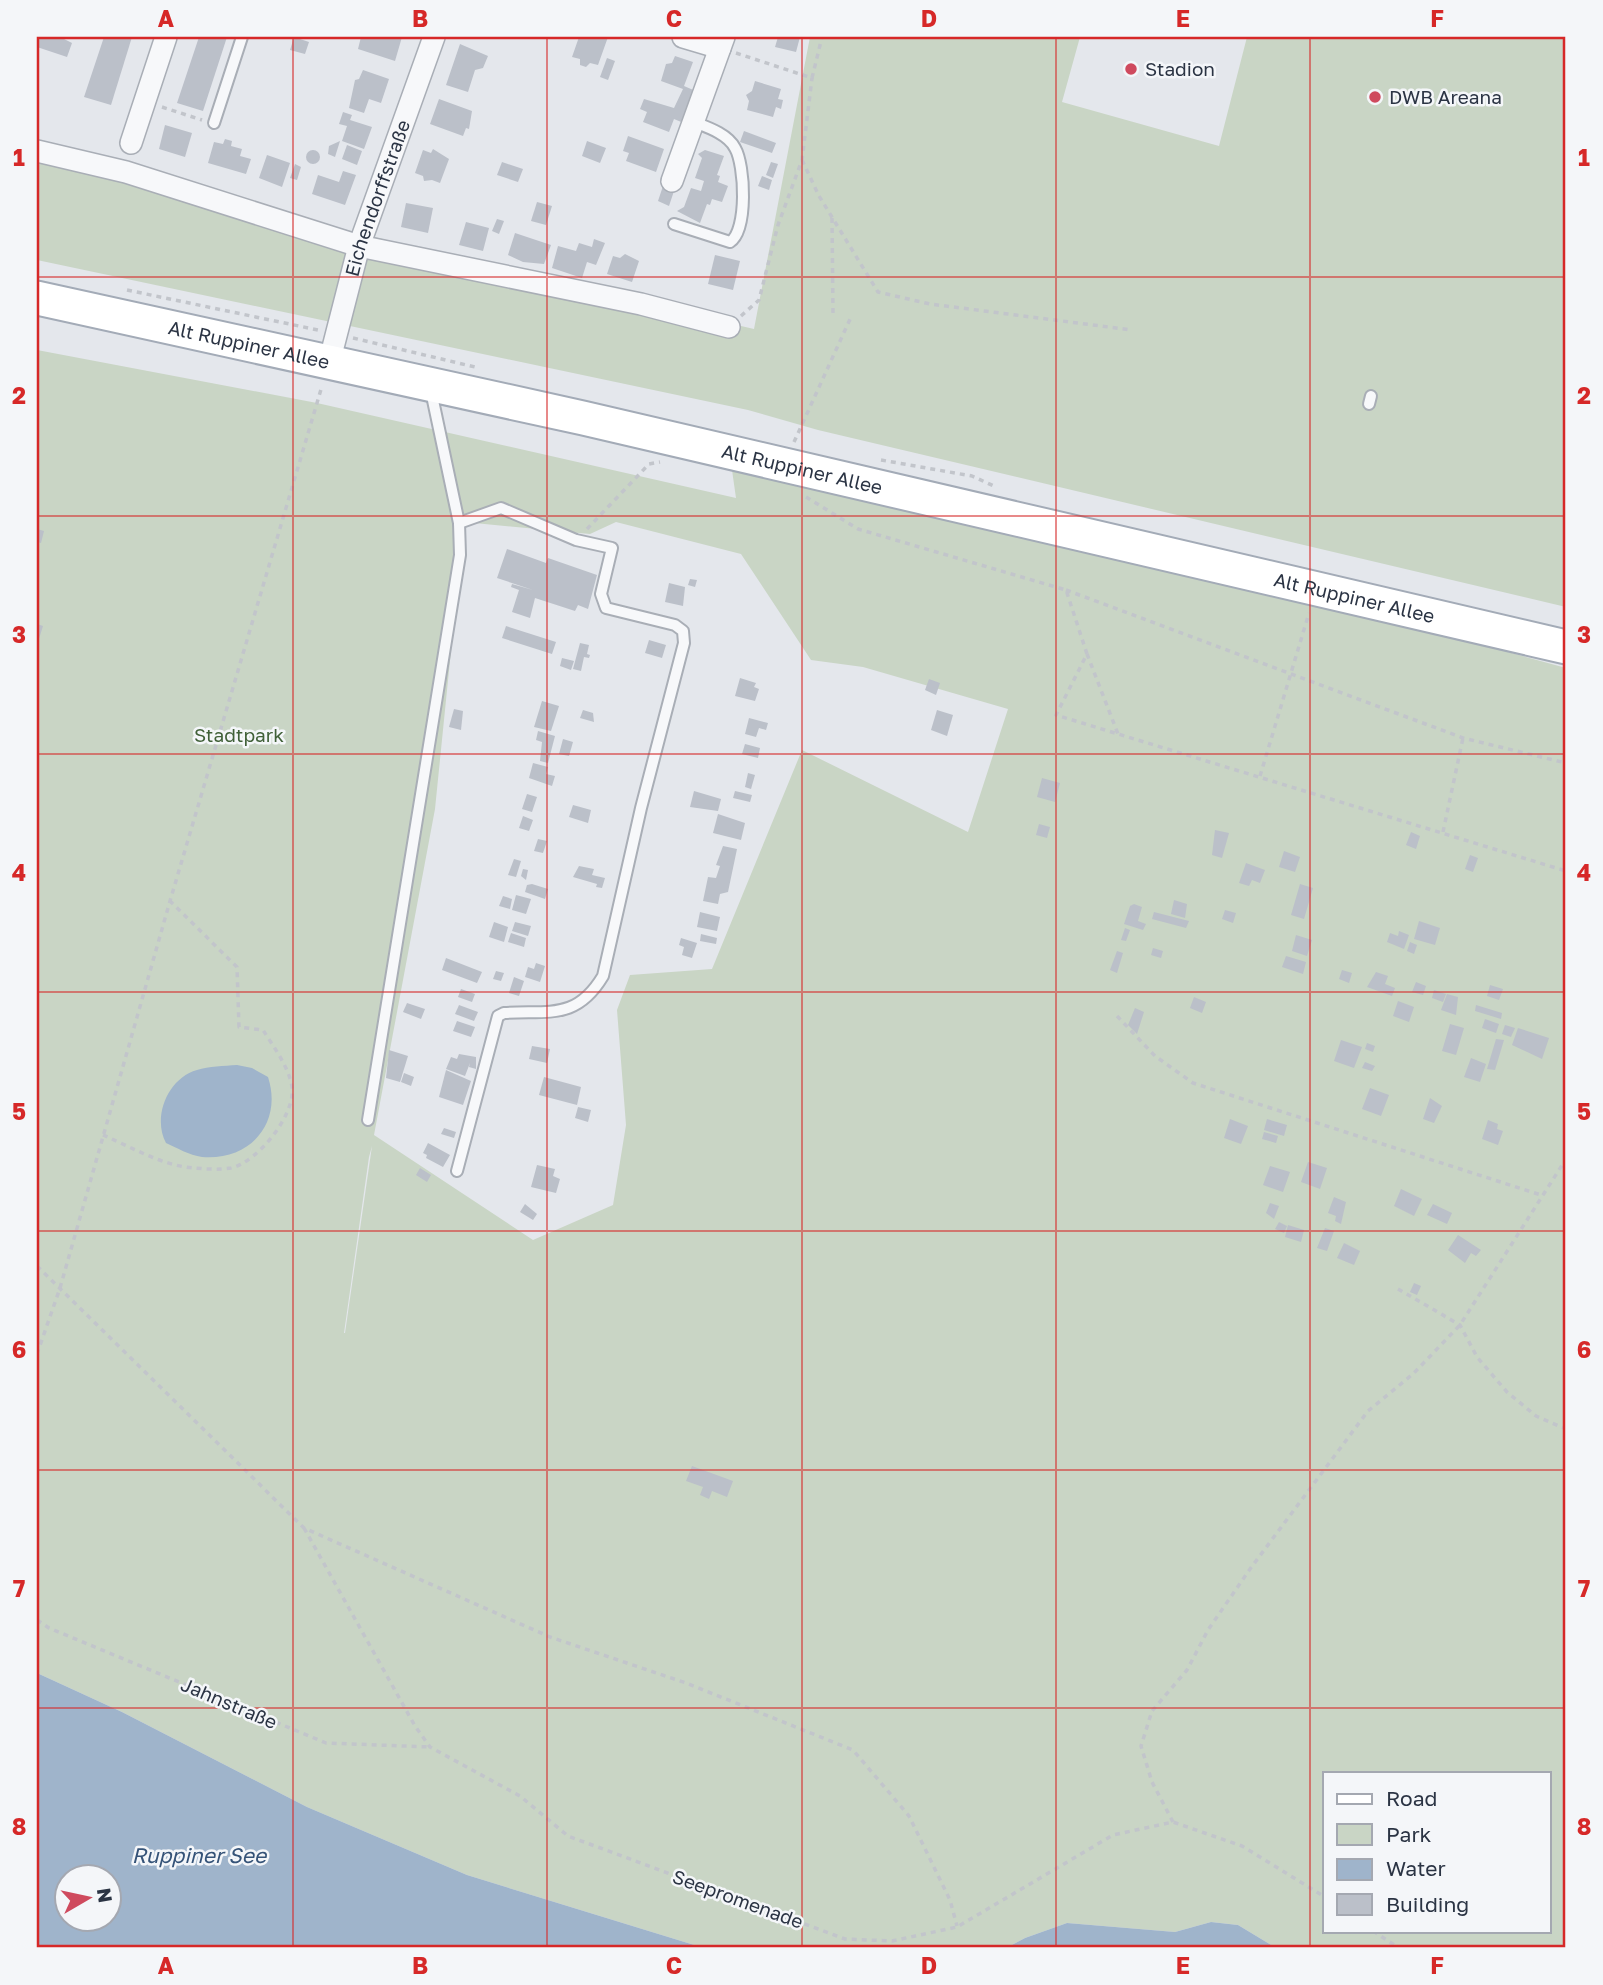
<svg xmlns="http://www.w3.org/2000/svg" width="1603" height="1985" font-family="'Golos Text',sans-serif">
	<style>
		.green { fill: #c9d5c5; fill-rule: evenodd }
		.water { fill: #9fb4cb; fill-rule: evenodd }
		.building { fill: #bbc0c9 }
		.lines { fill: none; stroke-linecap: round; stroke-linejoin: round }
		.lane-casing { stroke: #a9aeb6; stroke-width: 14 }
		.street-casing { stroke: #a9aeb6; stroke-width: 24 }
		.primary-casing { stroke: #a3abb7; stroke-width: 37 }
		.path { stroke: #c2c5cb; stroke-width: 3.5; stroke-dasharray: 5 5; stroke-linecap: butt }
		.lane { stroke: #f7f8fa; stroke-width: 10 }
		.street { stroke: #f7f8fa; stroke-width: 21 }
		.primary { stroke: #fff; stroke-width: 33 }
		.grid { fill: none; stroke: #d62828; stroke-width: 2; stroke-opacity: 0.55 }
		.poi-dot { fill: #cf4a5e; stroke: #f4f6f9; stroke-width: 2.5 }
		.labels { text-anchor: middle; stroke-width: 5; stroke-linejoin: round; paint-order: stroke }
		.poi-label { font-size: 19px; fill: #2b3444; stroke: #f4f6f9; text-anchor: start }
		.street-label { font-size: 19px; fill: #2b3444; stroke: #f4f6f9 }
		.park-label { font-size: 19px; fill: #406038; stroke: #f4f6f9 }
		.water-label { font-size: 21px; font-style: italic; fill: #355378; stroke: #f4f6f9 }
		.neatline { fill: none; stroke: #d62828; stroke-width: 2.5 }
		.grid-label { font-size: 23px; text-anchor: middle; font-weight: bold; fill: #d62828 }
	</style>
	<rect width="100%" height="100%" fill="#e4e7ec"/>
	<g class="green">
		<path d="M810,37H1080L1062,102L1219,146L1247,37H1566V607L818,430L748,410L37,260V151L555,283L754,329Z"/>
		<path d="M37,350L317,403L736,498L730,456L1302,595L1566,668V1948H1276L1238,1925L1211,1922L1175,1932L1067,1923L1025,1938L1006,1948H704L467,1875L307,1807L122,1712L37,1673ZM464,522L590,534L616,522L741,554L811,660L863,667L1008,709L968,832L802,750L712,969L630,975L617,1010L626,1125L613,1205L533,1240L374,1135L435,809ZM372,1146L345,1333H344L369,1157ZM1325,1773H1549V1931H1325Z"/>
	</g>
	<g class="water">
		<path d="M237,1065L252,1068L268,1077C283,1123 250,1161 202,1157C189,1155 177,1148 166,1143C152,1117 168,1078 197,1070C209,1066 224,1066 237,1065Z"/>
		<path d="M37,1673L122,1712L307,1807L467,1875L704,1948H37ZM66,1876H108V1918H66Z"/>
		<path d="M1211,1922L1238,1925L1276,1948H1006L1025,1938L1067,1923L1175,1932Z"/>
	</g>
	<g class="building">
		<path d="M40,37H60L72,43L67,57L37,47Z"/>
		<path d="M104,37H132L111,105L84,97Z"/>
		<path d="M199,37H227L203,111L177,103Z"/>
		<path d="M294,37L309,42L305,54L290,50Z"/>
		<path d="M361,37H402L395,61L358,49Z"/>
		<path d="M579,37H608L598,65L590,63L586,67L580,65V59L572,57Z"/>
		<path d="M778,37H800L796,52L775,47Z"/>
		<path d="M460,44L488,56L483,68L475,70L468,92L446,85Z"/>
		<path d="M675,56L693,62L684,86L698,92L686,124L674,119L669,132L643,122L647,112L640,109L644,99L674,108L683,89L661,81L666,64L672,63Z"/>
		<path d="M607,58L615,61L608,80L600,77Z"/>
		<path d="M363,70L389,79L381,103L369,99L364,113L349,108L355,80L359,79Z"/>
		<path d="M755,81L781,89L778,99L783,100L781,109L776,107L773,117L747,110L749,101L746,95L752,91Z"/>
		<path d="M439,99L472,111L469,129L466,128L463,136L430,124Z"/>
		<path d="M343,112L352,115L350,120L372,127L364,149L342,141L347,126L339,124Z"/>
		<path d="M165,125L192,133L185,157L159,149Z"/>
		<path d="M744,131L776,143L772,153L740,142Z"/>
		<path d="M628,136L664,149L656,172L626,161L629,153L623,151Z"/>
		<path d="M225,139L232,141L231,146L242,149L240,156L251,159L246,174L208,163L214,142L223,144Z"/>
		<path d="M340,141L335,157L328,154L329,146Z"/>
		<path d="M587,141L606,148L600,163L582,156Z"/>
		<path d="M347,145L362,151L357,165L342,159Z"/>
		<path d="M433,149L449,159L440,183L432,180L424,181L423,176L415,173L423,150L431,153Z"/>
		<circle cx="313" cy="157" r="7"/>
		<path d="M705,150L724,156L717,175L720,176L718,182L728,186L722,202L712,199L710,205L707,204L700,223L677,211L684,207L691,188L701,191L704,181L695,178L702,158L698,154Z"/>
		<path d="M267,155L290,163L282,187L259,178Z"/>
		<path d="M502,162L523,169L518,182L497,175Z"/>
		<path d="M771,162L778,164L773,178L766,175Z"/>
		<path d="M295,164L301,167L297,180L290,178Z"/>
		<path d="M343,171L356,175L345,205L312,194L318,175L339,182Z"/>
		<path d="M762,176L772,180L769,190L758,186Z"/>
		<path d="M663,186L674,191L669,206L658,201Z"/>
		<path d="M537,202L552,206L546,225L531,221Z"/>
		<path d="M406,203L433,208L428,233L401,227Z"/>
		<path d="M497,219L504,221L499,234L492,231Z"/>
		<path d="M466,222L489,228L483,251L459,245Z"/>
		<path d="M515,233L551,245L544,264L523,262L508,255Z"/>
		<path d="M594,239L605,243L596,265L587,262L582,278L552,268L558,246L576,251L579,243L592,247Z"/>
		<path d="M625,254L639,261L632,282L607,274L613,256L620,258Z"/>
		<path d="M715,255L740,261L733,290L708,284Z"/>
		<path d="M37,529L44,531L41,543L37,542Z"/>
		<path d="M507,549L546,563L548,558L597,575L588,609L578,605L575,611L535,598L530,618L512,612L519,590L511,587L512,584L533,590L497,578Z"/>
		<path d="M690,579L697,580L695,587L688,585Z"/>
		<path d="M669,583L685,587L683,606L665,602Z"/>
		<path d="M37,624L43,626L37,645Z"/>
		<path d="M506,626L556,642L552,654L502,638Z"/>
		<path d="M649,640L666,645L662,658L645,653Z"/>
		<path d="M580,643L589,645L587,654L590,655L589,658L584,657L581,671L573,669Z"/>
		<path d="M562,658L574,661L571,670L560,666Z"/>
		<path d="M740,678L756,683L754,687L759,689L755,701L735,696Z"/>
		<path d="M929,679L940,683L936,695L925,690Z"/>
		<path d="M542,701L559,706L551,731L534,727Z"/>
		<path d="M454,709L463,711L461,730L449,727Z"/>
		<path d="M583,710L593,713L594,722L580,718Z"/>
		<path d="M937,710L953,715L947,736L931,730Z"/>
		<path d="M749,718L768,723L766,730L759,728L756,737L745,734Z"/>
		<path d="M538,731L555,736L548,763L540,761L542,742L536,740Z"/>
		<path d="M563,739L573,742L569,756L559,754Z"/>
		<path d="M745,744L760,748L758,758L742,754Z"/>
		<path d="M533,763L548,767L546,774L555,776L552,786L529,778Z"/>
		<path d="M748,773L755,775L751,789L745,787Z"/>
		<path d="M1042,778L1060,783L1055,802L1037,797Z"/>
		<path d="M694,791L721,799L718,811L690,807Z"/>
		<path d="M735,791L752,795L750,802L733,798Z"/>
		<path d="M527,794L537,797L532,812L522,809Z"/>
		<path d="M573,805L591,810L588,823L569,817Z"/>
		<path d="M718,814L745,823L741,840L713,833Z"/>
		<path d="M523,816L533,820L529,831L519,828Z"/>
		<path d="M1039,824L1050,827L1047,838L1036,835Z"/>
		<path d="M1215,830L1229,833L1222,858L1212,855Z"/>
		<path d="M1411,832L1420,836L1416,849L1406,845Z"/>
		<path d="M538,839L547,841L543,853L534,851Z"/>
		<path d="M723,846L737,849L728,892L720,894L718,904L703,901L708,877L716,878L720,866L716,865Z"/>
		<path d="M1284,851L1300,857L1295,872L1279,867Z"/>
		<path d="M1470,855L1478,858L1473,872L1465,869Z"/>
		<path d="M514,859L521,861L516,877L508,875Z"/>
		<path d="M1246,863L1265,870L1260,883L1252,880L1249,886L1239,883Z"/>
		<path d="M579,866L594,869L592,875L605,878L602,888L596,887L597,884L573,877Z"/>
		<path d="M523,869L528,870L526,880L521,876Z"/>
		<path d="M532,884L548,889L545,899L525,892L527,885Z"/>
		<path d="M1300,884L1313,888L1304,919L1291,915Z"/>
		<path d="M516,895L531,899L526,914L512,910Z"/>
		<path d="M503,896L512,899L510,909L499,906Z"/>
		<path d="M1174,900L1187,904L1185,918L1171,914Z"/>
		<path d="M1134,904L1142,907L1138,921L1146,924L1143,930L1124,924L1130,906Z"/>
		<path d="M1225,910L1236,913L1233,923L1222,919Z"/>
		<path d="M700,912L720,917L717,931L697,927Z"/>
		<path d="M1154,912L1189,921L1186,928L1152,919Z"/>
		<path d="M1419,921L1440,928L1435,945L1414,939Z"/>
		<path d="M494,922L508,927L504,942L489,937Z"/>
		<path d="M515,922L531,926L528,936L512,931Z"/>
		<path d="M1125,928L1130,930L1126,941L1121,940Z"/>
		<path d="M1399,931L1409,935L1404,949L1387,942L1390,933L1398,936Z"/>
		<path d="M511,933L526,938L524,947L508,942Z"/>
		<path d="M701,934L717,938L716,944L700,941Z"/>
		<path d="M1296,935L1312,940L1307,956L1292,951Z"/>
		<path d="M681,938L697,943L692,958L682,955L684,947L679,945Z"/>
		<path d="M1410,942L1417,945L1414,954L1407,951Z"/>
		<path d="M1153,948L1163,951L1161,958L1151,955Z"/>
		<path d="M1117,951L1123,953L1117,973L1110,970Z"/>
		<path d="M1286,956L1306,962L1303,974L1282,967Z"/>
		<path d="M446,958L482,972L477,983L442,970Z"/>
		<path d="M536,963L545,966L540,982L525,977L528,967L534,969Z"/>
		<path d="M1342,970L1352,973L1349,983L1339,979Z"/>
		<path d="M496,971L504,973L501,981L493,979Z"/>
		<path d="M1376,972L1388,976L1385,984L1395,988L1392,996L1367,987Z"/>
		<path d="M514,977L524,981L519,996L509,993Z"/>
		<path d="M1416,982L1426,986L1423,995L1412,992Z"/>
		<path d="M1490,985L1503,989L1499,1000L1487,996Z"/>
		<path d="M461,989L475,994L472,1002L458,997Z"/>
		<path d="M1434,990L1446,994L1443,1002L1432,998Z"/>
		<path d="M1447,994L1458,997L1456,1015L1441,1010Z"/>
		<path d="M1194,997L1206,1002L1202,1013L1190,1008Z"/>
		<path d="M1398,1001L1414,1007L1409,1022L1393,1016Z"/>
		<path d="M407,1003L425,1009L421,1019L403,1012Z"/>
		<path d="M459,1005L478,1012L474,1021L455,1014Z"/>
		<path d="M1476,1005L1502,1013L1501,1019L1475,1011Z"/>
		<path d="M1135,1008L1144,1012L1137,1034L1128,1025Z"/>
		<path d="M1485,1019L1499,1024L1496,1033L1482,1028Z"/>
		<path d="M457,1021L475,1027L471,1037L453,1031Z"/>
		<path d="M1450,1024L1464,1028L1456,1055L1442,1051Z"/>
		<path d="M1505,1025L1515,1028L1511,1037L1502,1034Z"/>
		<path d="M1518,1028L1549,1038L1542,1059L1512,1045Z"/>
		<path d="M1496,1039L1504,1040L1495,1070L1487,1069Z"/>
		<path d="M1341,1040L1362,1047L1354,1068L1334,1061Z"/>
		<path d="M1367,1043L1375,1046L1373,1052L1365,1049Z"/>
		<path d="M532,1046L550,1049L547,1063L529,1059Z"/>
		<path d="M389,1050L408,1056L400,1082L386,1078Z"/>
		<path d="M459,1054L476,1057V1069L469,1067L470,1063L465,1076L446,1069L451,1057L457,1059Z"/>
		<path d="M1471,1058L1486,1064L1480,1082L1464,1077Z"/>
		<path d="M1365,1062L1375,1066L1372,1071L1362,1068Z"/>
		<path d="M446,1070L471,1081L463,1105L439,1097Z"/>
		<path d="M404,1073L414,1077L411,1086L401,1082Z"/>
		<path d="M544,1077L581,1087L577,1105L539,1095Z"/>
		<path d="M1370,1088L1389,1095L1381,1116L1362,1109Z"/>
		<path d="M1430,1098L1442,1106L1434,1123L1423,1119Z"/>
		<path d="M578,1107L591,1110L588,1122L575,1118Z"/>
		<path d="M1230,1119L1248,1126L1241,1144L1224,1138Z"/>
		<path d="M1267,1119L1287,1125L1284,1136L1264,1130Z"/>
		<path d="M1488,1120L1498,1124L1497,1129L1503,1131L1498,1145L1482,1139Z"/>
		<path d="M444,1128L456,1132L454,1138L441,1134Z"/>
		<path d="M1264,1132L1278,1136L1276,1143L1262,1139Z"/>
		<path d="M428,1143L450,1155L443,1167L426,1158L427,1155L423,1153Z"/>
		<path d="M1308,1162L1327,1168L1320,1189L1301,1182Z"/>
		<path d="M537,1165L555,1169L553,1176L560,1179L556,1193L531,1187Z"/>
		<path d="M1270,1166L1290,1172L1283,1192L1263,1185Z"/>
		<path d="M420,1168L431,1175L427,1182L416,1175Z"/>
		<path d="M1401,1189L1422,1199L1414,1216L1394,1206Z"/>
		<path d="M1334,1197L1346,1202L1341,1224L1335,1221L1336,1216L1328,1213Z"/>
		<path d="M1270,1203L1279,1206L1274,1219L1266,1213Z"/>
		<path d="M525,1204L537,1214L533,1220L520,1212Z"/>
		<path d="M1433,1204L1452,1213L1447,1224L1427,1215Z"/>
		<path d="M1279,1222L1287,1226L1284,1233L1275,1229Z"/>
		<path d="M1288,1225L1304,1230L1301,1242L1285,1237Z"/>
		<path d="M1325,1228L1334,1231L1327,1251L1317,1248Z"/>
		<path d="M1458,1235L1481,1250L1476,1256L1471,1253L1465,1263L1448,1250Z"/>
		<path d="M1344,1243L1360,1251L1354,1265L1337,1258Z"/>
		<path d="M1414,1283L1421,1286L1417,1295L1410,1292Z"/>
		<path d="M692,1466L733,1481L727,1497L712,1491L709,1499L700,1495L703,1487L686,1481Z"/>
	</g>
	<g class="lines">
		<g class="lane-casing">
			<g id="lane">
				<path d="M214,123L242,37"/>
				<path d="M674,224L730,242C748,230 745,165 735,148C728,134 707,127 694,122"/>
				<path d="M1369,404L1371,396"/>
				<path d="M368,1120L460,555L459,523L431,391"/>
				<path d="M457,1171L498,1016L504,1013C548,1010 576,1021 603,976L641,808L684,643L683,631L675,625L606,608L601,594L612,548L576,540L501,508L459,523"/>
			</g>
		</g>
		<g class="street-casing">
			<g id="street">
				<path d="M683,37L720,48L724,37"/>
				<path d="M131,143L166,37"/>
				<path d="M37,151L126,172L359,246L641,304L729,327"/>
				<path d="M672,181L720,48"/>
				<path id="s1" d="M329,363L359,246L434,37"/>
			</g>
		</g>
		<g class="primary-casing">
			<g id="primary">
				<path id="s2" d="M37,298L583,418L1566,647"/>
			</g>
		</g>
		<g class="path">
			<path d="M736,53L812,78L822,37"/>
			<path d="M162,107L202,120"/>
			<path d="M802,160L819,196L878,292L930,304L1132,330"/>
			<path d="M832,218L833,314"/>
			<path d="M127,290L318,330"/>
			<path d="M741,316L759,300L778,225L802,160L812,78"/>
			<path d="M353,338L475,367"/>
			<path d="M794,442L851,317"/>
			<path d="M881,460L972,476L996,487"/>
			<path d="M806,497L858,529L1066,590L1087,654L1056,715L1566,871"/>
			<path d="M587,529L649,464L660,462"/>
			<path d="M1066,590L1463,738L1566,763"/>
			<path d="M1087,654L1118,734"/>
			<path d="M1260,776L1309,613"/>
			<path d="M1443,832L1463,738"/>
			<path d="M1117,1016L1155,1056L1193,1083L1541,1195"/>
			<path d="M103,1135C131,1147 163,1166 194,1168C205,1169 220,1170 231,1168C258,1162 296,1114 292,1087C289,1067 273,1046 263,1030L239,1027L237,967L170,901"/>
			<path d="M37,1266L304,1528L550,1637L686,1683L853,1750L909,1816L950,1900L957,1926"/>
			<path d="M1398,1289L1460,1325L1477,1357L1507,1392L1536,1416L1566,1429"/>
			<path d="M37,1354L60,1288L170,901L322,386"/>
			<path d="M304,1528L415,1726L430,1747L520,1796L568,1836L845,1939L892,1941L957,1927L1113,1835L1173,1822L1242,1846L1325,1897"/>
			<path d="M37,1620L49,1628L326,1743L430,1747"/>
			<path d="M1173,1822L1152,1782L1141,1746L1152,1711L1187,1670L1208,1630L1250,1569L1368,1411L1413,1374L1460,1325L1566,1159"/>
			<path d="M1373,1931L1399,1948"/>
		</g>
		<use href="#lane" class="lane"/>
		<use href="#street" class="street"/>
		<use href="#primary" class="primary"/>
	</g>
	<path class="grid" d="M293,37V1948M547,37V1948M802,37V1948M1056,37V1948M1310,37V1948M37,277H1566M37,516H1566M37,754H1566M37,992H1566M37,1231H1566M37,1470H1566M37,1708H1566"/>
	<g class="poi-dot">
		<circle cx="1131" cy="69" r="7"/>
		<circle cx="1375" cy="97" r="7"/>
	</g>
	<g class="labels">
		<g class="poi-label">
			<text x="1145" y="76">Stadion</text>
			<text x="1389" y="104">DWB Areana</text>
		</g>
		<g class="street-label">
			<text dy="7" stroke="none"><textPath href="#s1" startOffset="172">Eichendorffstraße</textPath></text>
			<text dy="7" stroke="none"><textPath href="#s2" startOffset="217">Alt Ruppiner Allee</textPath></text>
			<text dy="7" stroke="none"><textPath href="#s2" startOffset="784">Alt Ruppiner Allee</textPath></text>
			<text dy="7" stroke="none"><textPath href="#s2" startOffset="1351">Alt Ruppiner Allee</textPath></text>
			<text transform="translate(229 1703) rotate(23)" y="7">Jahnstraße</text>
			<text transform="translate(738 1899) rotate(20)" y="7">Seepromenade</text>
		</g>
		<g class="park-label">
			<text x="239" y="742">Stadtpark</text>
		</g>
		<g class="water-label">
			<text x="199" y="1863">Ruppiner See</text>
		</g>
	</g>
	<rect width="1603" height="1985" fill="none" stroke="#f4f6f9" stroke-width="77"/>
	<rect x="1323" y="1772" width="228" height="161" fill="#f4f6f9" stroke="#a4a8b1" stroke-width="2"/>
	<rect x="1337" y="1794" width="35" height="10" fill="#ffffff" stroke="#a4a8b1" stroke-width="2"/>
	<text x="1386" y="1806" font-size="21" fill="#2b3444">Road</text>
	<rect x="1337" y="1824" width="35" height="21" fill="#c9d5c5" stroke="#a4a8b1" stroke-width="2"/>
	<text x="1386" y="1842" font-size="21" fill="#2b3444">Park</text>
	<rect x="1337" y="1859" width="35" height="21" fill="#9fb4cb" stroke="#a4a8b1" stroke-width="2"/>
	<text x="1386" y="1876" font-size="21" fill="#2b3444">Water</text>
	<rect x="1337" y="1894" width="35" height="21" fill="#bbc0c9" stroke="#a4a8b1" stroke-width="2"/>
	<text x="1386" y="1912" font-size="21" fill="#2b3444">Building</text>
	<g transform="translate(88 1898) rotate(81)"><circle r="33" fill="#f4f6f9" stroke="#a4a8b1" stroke-width="2"/>
	<path d="M0-5L12 26L0 18L-12 26Z" fill="#cf4a5e"/>
	<text y="-10" font-size="19" font-weight="bold" text-anchor="middle" fill="#2b3444">N</text>
	</g>
	<rect x="38" y="38" width="1526" height="1908" class="neatline"/>
	<g class="grid-label">
		<text x="166" y="27">A</text>
		<text x="420" y="27">B</text>
		<text x="674" y="27">C</text>
		<text x="929" y="27">D</text>
		<text x="1183" y="27">E</text>
		<text x="1437" y="27">F</text>
		<text x="19" y="166">1</text>
		<text x="1584" y="166">1</text>
		<text x="19" y="404">2</text>
		<text x="1584" y="404">2</text>
		<text x="19" y="643">3</text>
		<text x="1584" y="643">3</text>
		<text x="19" y="881">4</text>
		<text x="1584" y="881">4</text>
		<text x="19" y="1120">5</text>
		<text x="1584" y="1120">5</text>
		<text x="19" y="1358">6</text>
		<text x="1584" y="1358">6</text>
		<text x="19" y="1597">7</text>
		<text x="1584" y="1597">7</text>
		<text x="19" y="1835">8</text>
		<text x="1584" y="1835">8</text>
		<text x="166" y="1974">A</text>
		<text x="420" y="1974">B</text>
		<text x="674" y="1974">C</text>
		<text x="929" y="1974">D</text>
		<text x="1183" y="1974">E</text>
		<text x="1437" y="1974">F</text>
	</g>
</svg>
